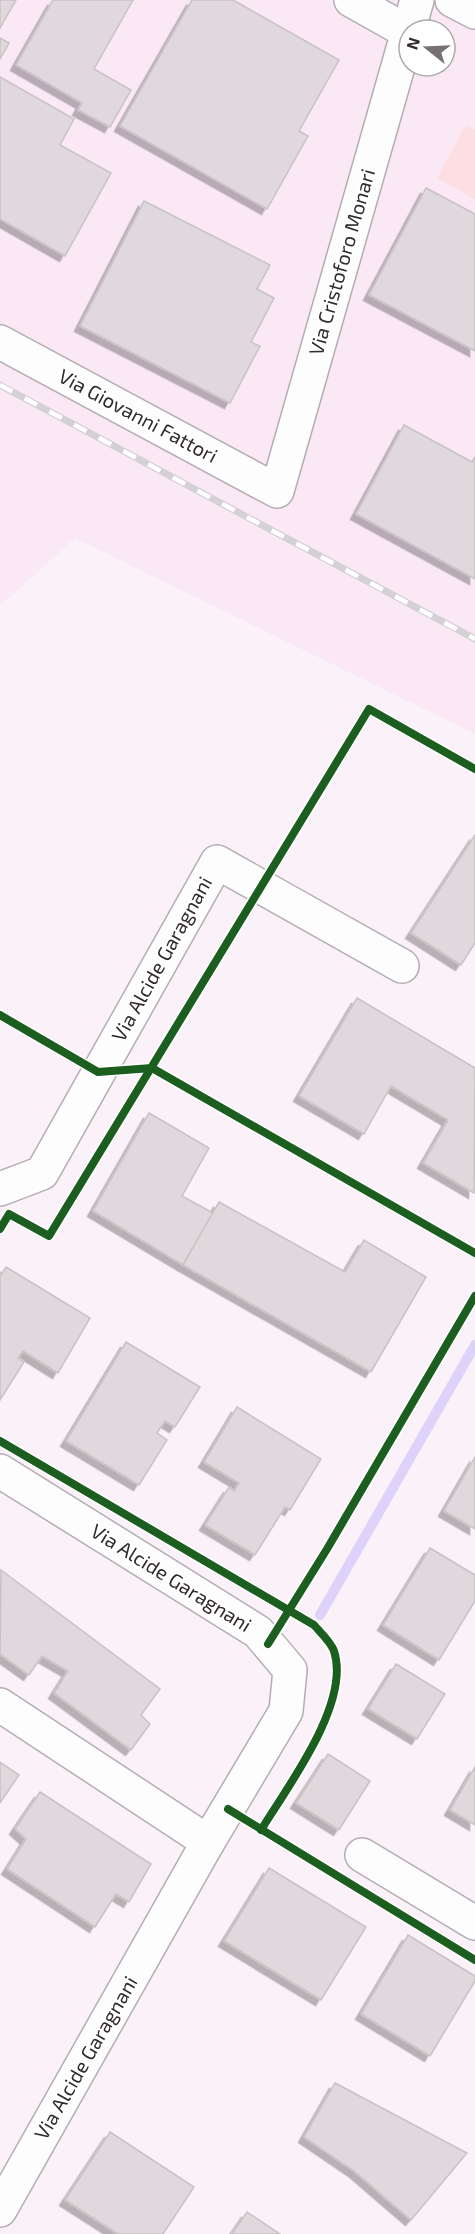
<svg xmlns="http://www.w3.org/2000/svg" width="475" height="2234" font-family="'Exo 2',sans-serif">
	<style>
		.built { fill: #fae8f5; fill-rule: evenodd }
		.green { fill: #fddfe1 }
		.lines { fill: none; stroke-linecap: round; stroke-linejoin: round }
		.stream { stroke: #ddd2fa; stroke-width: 10 }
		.building { fill: #e0d8dc; stroke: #c9c2c5; stroke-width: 1.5; filter: url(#shadow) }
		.minor-casing { stroke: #b4adb2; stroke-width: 36 }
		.tertiary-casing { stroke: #b4adb2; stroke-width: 36 }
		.minor { stroke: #fefdfe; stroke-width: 33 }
		.tertiary { stroke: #fefdfe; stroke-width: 33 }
		.rail-casing { stroke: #d4d1d3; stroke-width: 7 }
		.rail { stroke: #fff; stroke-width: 4.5; stroke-dasharray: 14; stroke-linecap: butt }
		.cycleway-casing { stroke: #fff; stroke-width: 11 }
		.cycleway { stroke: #1b5e20; stroke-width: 8 }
		.labels { text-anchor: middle; stroke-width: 4.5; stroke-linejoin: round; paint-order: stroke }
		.street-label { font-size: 20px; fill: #312a2f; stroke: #fff }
	</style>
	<defs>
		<filter id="shadow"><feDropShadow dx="-5.5" dy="5.5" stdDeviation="0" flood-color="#0004"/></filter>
	</defs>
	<rect width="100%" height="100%" fill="#faf2f8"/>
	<path class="built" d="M0,0H475V734L75,538L0,606ZM409,30H445V66H409Z"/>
	<path class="green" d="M466,125L475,130V199L437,178Z"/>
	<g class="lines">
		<path class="stream" d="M320,1615L475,1345"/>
	</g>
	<g class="building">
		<path d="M0,0H16L0,28Z"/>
		<path d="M53,0H133L94,69L131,90L110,127L78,110L82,103L16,65Z"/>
		<path d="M192,0H233L339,60L299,131L308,136L267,209L120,126Z"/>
		<path d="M0,38L9,43L0,59Z"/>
		<path d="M0,77L74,119L60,145L111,173L65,256L0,219Z"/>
		<path d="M426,188L475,214V351L369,295Z"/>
		<path d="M144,201L270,265L257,289L274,298L251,342L260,346L230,403L80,326Z"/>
		<path d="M404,425L472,462L475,457V579L356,514Z"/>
		<path d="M475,835V943L461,965L411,933Z"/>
		<path d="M357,998L475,1068L474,1193L423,1163L448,1120L391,1086L364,1134L299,1096Z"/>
		<path d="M149,1113L209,1148L182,1196L213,1213L183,1265L93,1211Z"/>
		<path d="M219,1202L345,1272L364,1240L426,1277L371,1372L183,1265Z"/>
		<path d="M6,1267L90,1318L58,1373L23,1351L18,1358L24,1362L0,1400V1276Z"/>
		<path d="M126,1342L200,1387L175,1427L165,1421L157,1433L167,1440L139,1485L66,1441Z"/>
		<path d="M237,1407L321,1459L290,1510L285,1507L255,1555L205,1525L229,1487L234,1491L239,1483L204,1462Z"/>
		<path d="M475,1457V1529L444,1511Z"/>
		<path d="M430,1548L475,1575V1601L439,1660L383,1625Z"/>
		<path d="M1,1570L160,1689L141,1715L150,1724L131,1750L54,1693L68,1671L42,1656L29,1675L0,1654Z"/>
		<path d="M396,1664L445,1694L417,1739L368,1709Z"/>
		<path d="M328,1754L370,1781L339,1830L296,1803Z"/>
		<path d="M0,1762L19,1775L0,1803Z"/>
		<path d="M475,1767V1825L450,1810Z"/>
		<path d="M40,1792L151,1864L129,1902L116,1894L95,1927L7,1869L26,1839L15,1829Z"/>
		<path d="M269,1868L366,1927L321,2000L224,1941Z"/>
		<path d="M408,1935L475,1976V1981L430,2056L361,2014Z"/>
		<path d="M335,2083L467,2153L411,2220L354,2171L304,2137Z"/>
		<path d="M110,2132L194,2187L163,2234H118L65,2200Z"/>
		<path d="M247,2212L280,2234H232Z"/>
	</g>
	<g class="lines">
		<g class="minor-casing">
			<g id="minor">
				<path d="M351,0L408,32"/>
				<path d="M0,342L277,491L417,0"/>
				<path d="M0,1189L42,1173L217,862L402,966"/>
				<path d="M0,1471L258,1632L290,1670L286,1711L208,1842"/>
				<path d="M0,1705L208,1842L0,2210"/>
				<path d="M362,1855L475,1923"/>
			</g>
		</g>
		<g class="tertiary-casing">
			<path id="tertiary" d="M452,0L475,12"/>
		</g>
		<use href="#minor" class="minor"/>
		<use href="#tertiary" class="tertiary"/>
		<g class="rail-casing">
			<path id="rail" d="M0,385L475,639"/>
		</g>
		<use href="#rail" class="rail"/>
		<g class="cycleway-casing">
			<g id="cycleway">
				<path d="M0,1015L98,1072L152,1068L475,1253"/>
				<path d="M0,1229L9,1214L49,1236L369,709L475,769"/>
				<path d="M0,1441L314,1625C320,1632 331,1642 334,1651C351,1703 288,1786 261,1830"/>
				<path d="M268,1644L327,1549L475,1296"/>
				<path d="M228,1809L475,1960"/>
			</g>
		</g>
		<use href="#cycleway" class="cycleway"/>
	</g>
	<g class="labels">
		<g class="street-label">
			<text transform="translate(342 262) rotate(-74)" y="7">Via Cristoforo Monari</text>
			<text transform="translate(138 416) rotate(28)" y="7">Via Giovanni Fattori</text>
			<text transform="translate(162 959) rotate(-61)" y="7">Via Alcide Garagnani</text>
			<text transform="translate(171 1578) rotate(32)" y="7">Via Alcide Garagnani</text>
			<text transform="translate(86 2058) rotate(-60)" y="7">Via Alcide Garagnani</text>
		</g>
	</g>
	<g transform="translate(427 48) rotate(288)"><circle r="28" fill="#ffffff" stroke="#adaaac" stroke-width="1.5"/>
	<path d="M0-4.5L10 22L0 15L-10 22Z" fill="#777075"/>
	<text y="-9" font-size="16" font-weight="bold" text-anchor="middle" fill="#312a2f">N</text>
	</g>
</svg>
